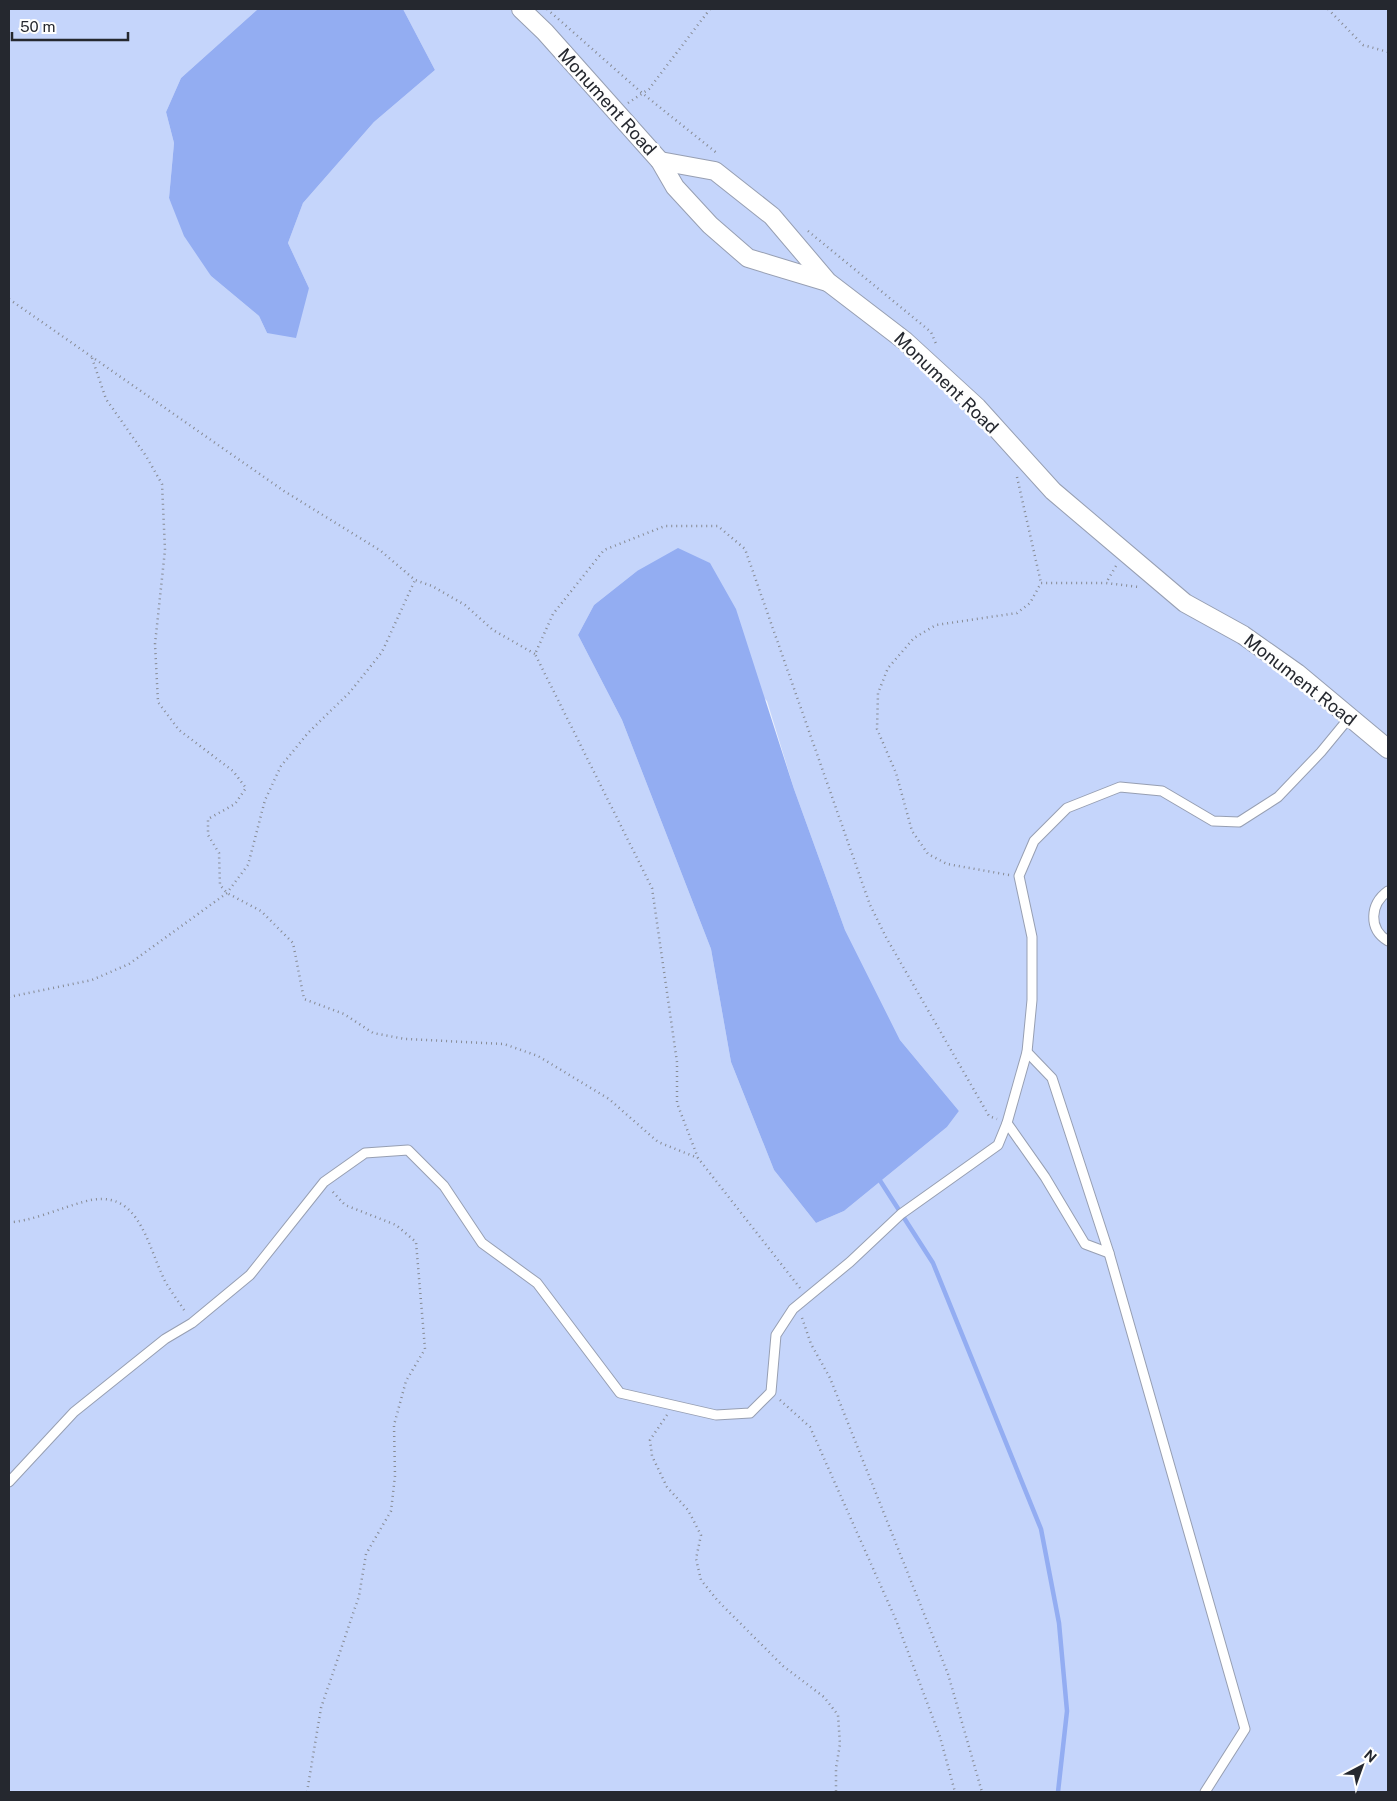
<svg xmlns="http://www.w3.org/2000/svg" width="1397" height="1801" font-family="'Public Sans',sans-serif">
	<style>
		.green { fill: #c5d5fb; fill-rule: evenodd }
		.water { fill: #93adf2 }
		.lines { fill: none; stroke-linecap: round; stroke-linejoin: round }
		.stream { stroke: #93adf2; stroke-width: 4.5 }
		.lane-casing { stroke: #979fb2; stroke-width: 11 }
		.street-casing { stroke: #979fb2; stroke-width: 20 }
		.path { stroke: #878b94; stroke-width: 2.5; stroke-dasharray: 1 4; stroke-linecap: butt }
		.lane { stroke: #fff; stroke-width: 9 }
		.street { stroke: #fff; stroke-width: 18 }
		.labels { text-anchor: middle; stroke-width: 5; stroke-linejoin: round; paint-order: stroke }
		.street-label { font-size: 18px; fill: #25282f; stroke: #fefefe }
	</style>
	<rect width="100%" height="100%" fill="#ecf1fd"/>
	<path class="green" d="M9,9H258L181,78L166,112L174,143L169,198L211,276L259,316L267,333L309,288L288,243L303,203L374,122L435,70L403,9H1388V1792H9ZM637,571L767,701L794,789L845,930L900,1040L959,1111L947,1127L844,1211L816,1223L774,1170L731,1062L711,949L622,720L578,635L594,605Z"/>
	<g class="water">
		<path d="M258,9H403L435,70L374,122L303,203L288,243L309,288L296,338L267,333L259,316L211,276L184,236L169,198L174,143L166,112L181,78Z"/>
		<path d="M678,548L710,563L736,609L794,789L845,930L900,1040L959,1111L947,1127L844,1211L816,1223L774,1170L731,1062L711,949L622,720L578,635L594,605L637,571Z"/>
	</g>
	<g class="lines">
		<path class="stream" d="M879,1179L933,1263L1041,1529L1059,1623L1067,1711L1058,1792"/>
		<g class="lane-casing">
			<g id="lane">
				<path d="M1388,891C1370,904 1368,929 1388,941"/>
				<path d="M1027,1052L1052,1078L1109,1253L1245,1729L1205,1792"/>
				<path d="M1007,1123L1045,1177L1085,1244L1109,1253"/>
				<path d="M9,1482L74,1412L165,1339L192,1323L250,1275L324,1182L365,1153L408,1150L444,1186L482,1243L537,1283L620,1393L716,1415L750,1413L771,1392L776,1335L793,1309L850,1262L901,1214L998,1145L1007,1123L1027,1052L1032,1000V937L1019,876L1034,841L1067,808L1120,787L1162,791L1213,821L1239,822L1278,797L1321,752L1349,718"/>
			</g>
		</g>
		<g class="street-casing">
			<g id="street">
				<path d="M521,9L545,32L660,161L675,187L710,225L748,258L827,282"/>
				<path d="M660,161L715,171L772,216L828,282L905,341L977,407L1053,491L1185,603L1243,635L1297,673L1388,749"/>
			</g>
		</g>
		<g class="path">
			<path d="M547,9L642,93L718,154"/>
			<path d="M1328,9L1363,45L1388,52"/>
			<path d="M628,103L649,89L710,9"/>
			<path d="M808,231L931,332L937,346"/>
			<path d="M9,299L284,491L381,551L415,580L432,586L465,605L493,630L535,654"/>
			<path d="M92,358L106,399L146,456L162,484L165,550L155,644L158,702L179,730L233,771L246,788L235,804L208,819V835L219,853L220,885L227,893L261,911L293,943L304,999L344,1014L373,1033L405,1039L504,1044L538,1056L609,1099L658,1142L698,1158"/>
			<path d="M1017,477L1041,583"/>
			<path d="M1116,566L1106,583L1139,587"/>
			<path d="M1009,875L947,864L928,854L912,831L896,773L877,729L878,693L888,668L914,638L936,625L1017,613L1030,603L1041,583H1106"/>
			<path d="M9,997L92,980L129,964L227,893L248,865L265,800L281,766L308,733L350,692L382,652L415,580"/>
			<path d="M9,1222C26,1223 64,1207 83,1202C139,1185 146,1243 165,1281C171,1292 179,1302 186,1313"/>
			<path d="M800,1288L698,1158L677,1103V1062L652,888L535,654L553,614L604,550L665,526H718L745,549L870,905L887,939L989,1116L997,1119"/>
			<path d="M802,1318L811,1344L830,1378L948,1674L982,1792"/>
			<path d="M780,1400L810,1427L896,1620L940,1737L955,1792"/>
			<path d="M667,1415L650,1440L652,1456L667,1487L688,1510L701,1535L696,1559L701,1580L718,1601L783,1666L824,1697L838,1715L840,1744L836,1768V1792"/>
			<path d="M307,1792L321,1708L359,1596L366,1554L391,1511L395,1476L394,1425L406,1381L425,1349L416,1242L396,1225L345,1205L332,1191"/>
		</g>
		<use href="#lane" class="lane"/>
		<use href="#street" class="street"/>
	</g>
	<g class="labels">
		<g class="street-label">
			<text transform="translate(607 102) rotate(48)" y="6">Monument Road</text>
			<text transform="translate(946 383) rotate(44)" y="6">Monument Road</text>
			<text transform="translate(1300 680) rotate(38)" y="6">Monument Road</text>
		</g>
	</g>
	<rect width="1397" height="1801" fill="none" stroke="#25282f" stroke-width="20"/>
	<g transform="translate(1362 1766) rotate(41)" stroke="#fefefe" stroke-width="4" paint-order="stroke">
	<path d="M0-4L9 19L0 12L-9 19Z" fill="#25282f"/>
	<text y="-8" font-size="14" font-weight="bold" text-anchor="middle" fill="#25282f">N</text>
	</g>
	<path d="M12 32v8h116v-8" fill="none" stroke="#25282f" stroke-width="2.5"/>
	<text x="20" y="32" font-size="15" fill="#25282f" stroke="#fefefe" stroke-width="4" paint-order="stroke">50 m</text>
</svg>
